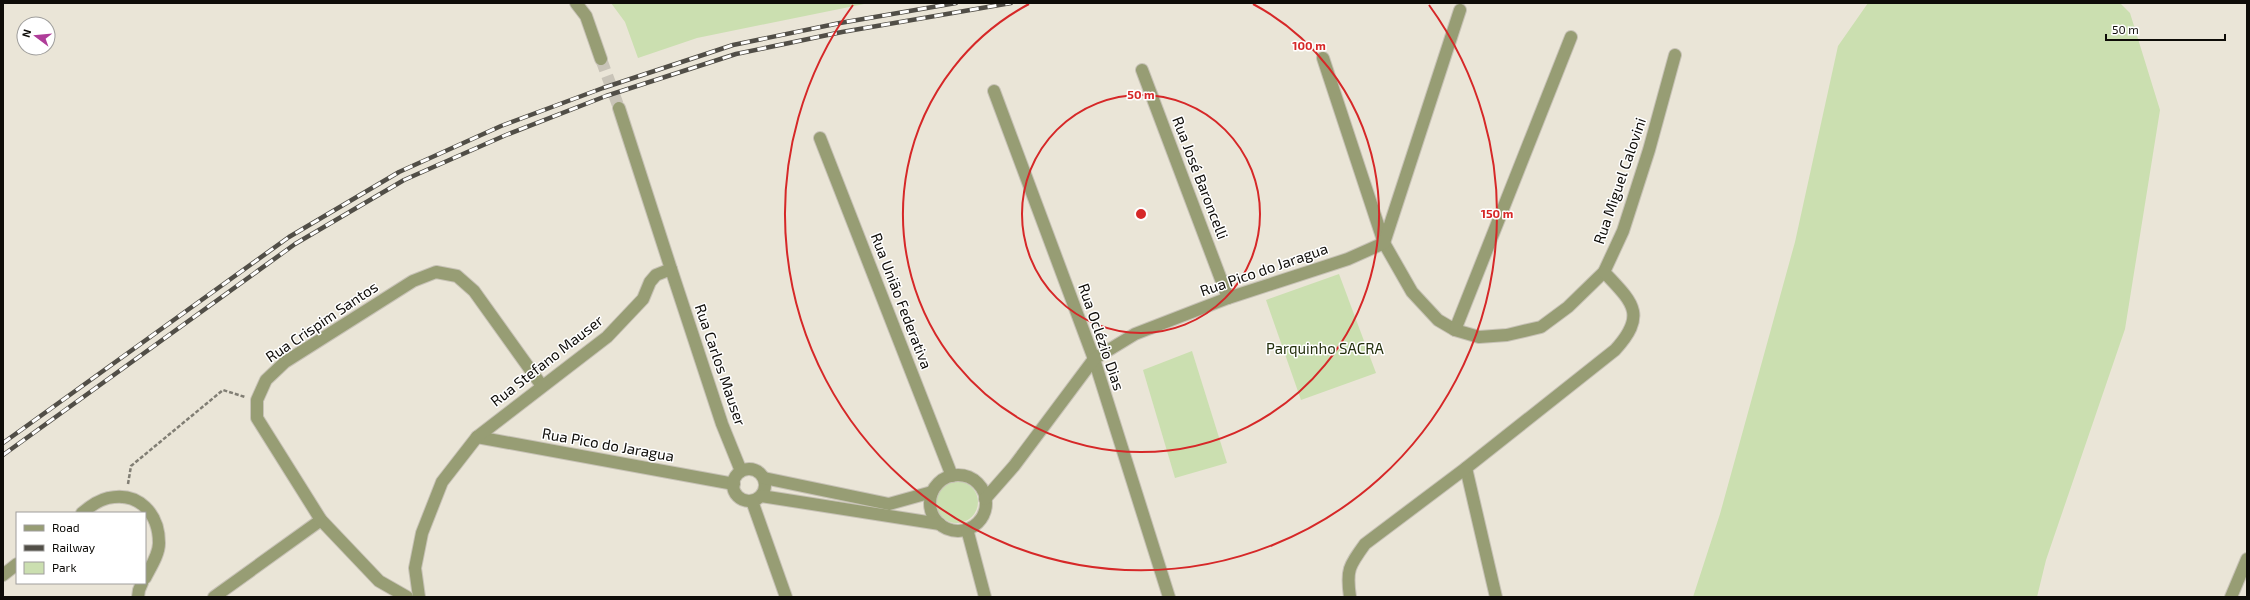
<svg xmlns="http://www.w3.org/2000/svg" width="2250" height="600" font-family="'Exo 2',sans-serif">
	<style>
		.green { fill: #cbdfb0 }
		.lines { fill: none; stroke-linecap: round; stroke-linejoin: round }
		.minor-tunnel { stroke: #c9c4b8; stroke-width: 12; stroke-dasharray: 12 6; stroke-linecap: butt }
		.minor-casing { stroke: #c7c2b6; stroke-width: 14 }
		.path { stroke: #817e74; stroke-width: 2.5; stroke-dasharray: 4 2; stroke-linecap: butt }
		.minor { stroke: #979d74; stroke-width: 12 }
		.rail-casing { stroke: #514e47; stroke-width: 4.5 }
		.rail { stroke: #fff; stroke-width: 3; stroke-dasharray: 9; stroke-linecap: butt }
		.ring { fill: none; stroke: #d62828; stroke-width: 2 }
		.labels { text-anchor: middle; stroke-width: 3; stroke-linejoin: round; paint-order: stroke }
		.street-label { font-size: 15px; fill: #0e0c08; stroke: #fff }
		.park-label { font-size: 15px; fill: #232f0c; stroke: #fff }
		.centre { fill: #d62828; stroke: #fff; stroke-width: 2 }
		.ring-label { font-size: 12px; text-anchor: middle; font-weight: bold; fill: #d62828; stroke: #fff; stroke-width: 3; stroke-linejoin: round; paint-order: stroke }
	</style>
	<rect width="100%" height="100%" fill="#eae5d7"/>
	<g class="green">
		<path d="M611,3H869L697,38L638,58L625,22Z"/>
		<path d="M1868,3H2120L2130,13L2160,110L2125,329L2046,560L2037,597H1693L1720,514L1795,242L1838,46Z"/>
		<path d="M1339,274L1376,373L1301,400L1266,300Z"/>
		<path d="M1192,351L1227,463L1175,478L1143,370Z"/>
		<circle cx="957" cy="502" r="21"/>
	</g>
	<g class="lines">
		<path class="minor-tunnel" d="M601,59L619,108"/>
		<g class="minor-casing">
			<g id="minor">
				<path d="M576,3L586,16L601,59"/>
				<path d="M1323,58L1384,243L1412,292L1438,320L1455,330L1479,337L1507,335L1541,327L1568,307L1604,272L1623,231L1649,150L1675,55"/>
				<path d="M1142,70L1228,298"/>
				<path d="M994,91L1094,359L1169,597"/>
				<path d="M820,138L952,476"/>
				<path d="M671,269L722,424L741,471"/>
				<path d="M1455,330L1571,37"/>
				<path d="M477,437L734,484"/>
				<path d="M1466,468L1496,597"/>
				<circle cx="749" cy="485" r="16"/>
				<circle cx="958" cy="503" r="28"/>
				<path d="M764,478L889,504L932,492"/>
				<path d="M761,496L940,524"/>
				<path d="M985,499L1014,466L1094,359L1135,334L1228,298L1348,259L1384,243L1460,10"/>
				<path d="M752,501L786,597"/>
				<path d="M82,513C89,507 99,500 108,498C139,491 159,514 159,543C159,555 150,568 145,578"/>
				<path d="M967,529L985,597"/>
				<path d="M3,575L17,564"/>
				<path d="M138,597L139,590L142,583"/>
				<path d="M214,597L321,520"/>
				<path d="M407,597L379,581L321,520L257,418V400L266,380L285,362L413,281L436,272L457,276L474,291L542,386"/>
				<path d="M419,597L415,568L422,533L442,482L477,437L607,337L643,299L650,282L656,275L671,269L619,108"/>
				<path d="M1350,597C1346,570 1349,566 1365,544L1466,468L1615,350C1648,314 1632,302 1604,272"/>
				<path d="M2231,597L2247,559"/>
			</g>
		</g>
		<path class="path" d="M128,484L131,466L223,390L245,397"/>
		<use href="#minor" class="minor"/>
		<g class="rail-casing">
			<g id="rail">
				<path d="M3,443L289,237L399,172L501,126L603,88L733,45L840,23L956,3"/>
				<path d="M3,455L295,244L404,180L506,135L606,96L736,54L842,32L1011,3"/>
			</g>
		</g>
		<use href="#rail" class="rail"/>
	</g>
	<g class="ring">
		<circle cx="1141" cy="214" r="119"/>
		<path d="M1253 4A238 238 0 1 1 1029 4"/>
		<path d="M1429 5A356 356 0 1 1 853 5"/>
	</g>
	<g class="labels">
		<g class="street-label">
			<text transform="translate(1200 178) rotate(69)" y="5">Rua José Baroncelli</text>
			<text transform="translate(1620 181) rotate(-71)" y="5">Rua Miguel Calovini</text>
			<text transform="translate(1264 270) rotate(-19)" y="5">Rua Pico do Jaragua</text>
			<text transform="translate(901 301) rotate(69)" y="5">Rua União Federativa</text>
			<text transform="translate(322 322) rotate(-34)" y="5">Rua Crispim Santos</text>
			<text transform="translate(1101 337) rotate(71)" y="5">Rua Oclézio Dias</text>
			<text transform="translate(547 361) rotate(-38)" y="5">Rua Stefano Mauser</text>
			<text transform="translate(720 365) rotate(71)" y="5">Rua Carlos Mauser</text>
			<text transform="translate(608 445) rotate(10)" y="5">Rua Pico do Jaragua</text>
		</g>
		<g class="park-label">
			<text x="1325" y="354">Parquinho SACRA</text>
		</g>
	</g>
	<circle cx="1141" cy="214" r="6" class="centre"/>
	<g class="ring-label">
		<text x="1309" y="50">100 m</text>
		<text x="1141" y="99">50 m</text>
		<text x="1497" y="218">150 m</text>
	</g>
	<rect width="2250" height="600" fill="none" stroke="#0e0c08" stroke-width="8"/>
	<rect x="16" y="512" width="130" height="72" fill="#ffffff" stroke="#9f9e9c"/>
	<rect x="24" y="525" width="20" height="6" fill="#979d74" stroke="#9f9e9c"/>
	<text x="52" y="532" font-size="12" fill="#0e0c08">Road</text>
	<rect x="24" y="545" width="20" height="6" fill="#514e47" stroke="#9f9e9c"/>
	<text x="52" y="552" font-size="12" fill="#0e0c08">Railway</text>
	<rect x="24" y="562" width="20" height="12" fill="#cbdfb0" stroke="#9f9e9c"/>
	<text x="52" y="572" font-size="12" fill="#0e0c08">Park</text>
	<g transform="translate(36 36) rotate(286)"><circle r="19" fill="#ffffff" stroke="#9f9e9c"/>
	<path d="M0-3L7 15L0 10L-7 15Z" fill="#af3d99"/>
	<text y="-6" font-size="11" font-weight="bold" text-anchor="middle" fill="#0e0c08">N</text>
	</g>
	<path d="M2106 34v6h119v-6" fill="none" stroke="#0e0c08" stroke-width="2"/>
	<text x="2112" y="34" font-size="12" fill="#0e0c08" stroke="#ffffff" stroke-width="3" paint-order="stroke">50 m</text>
</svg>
